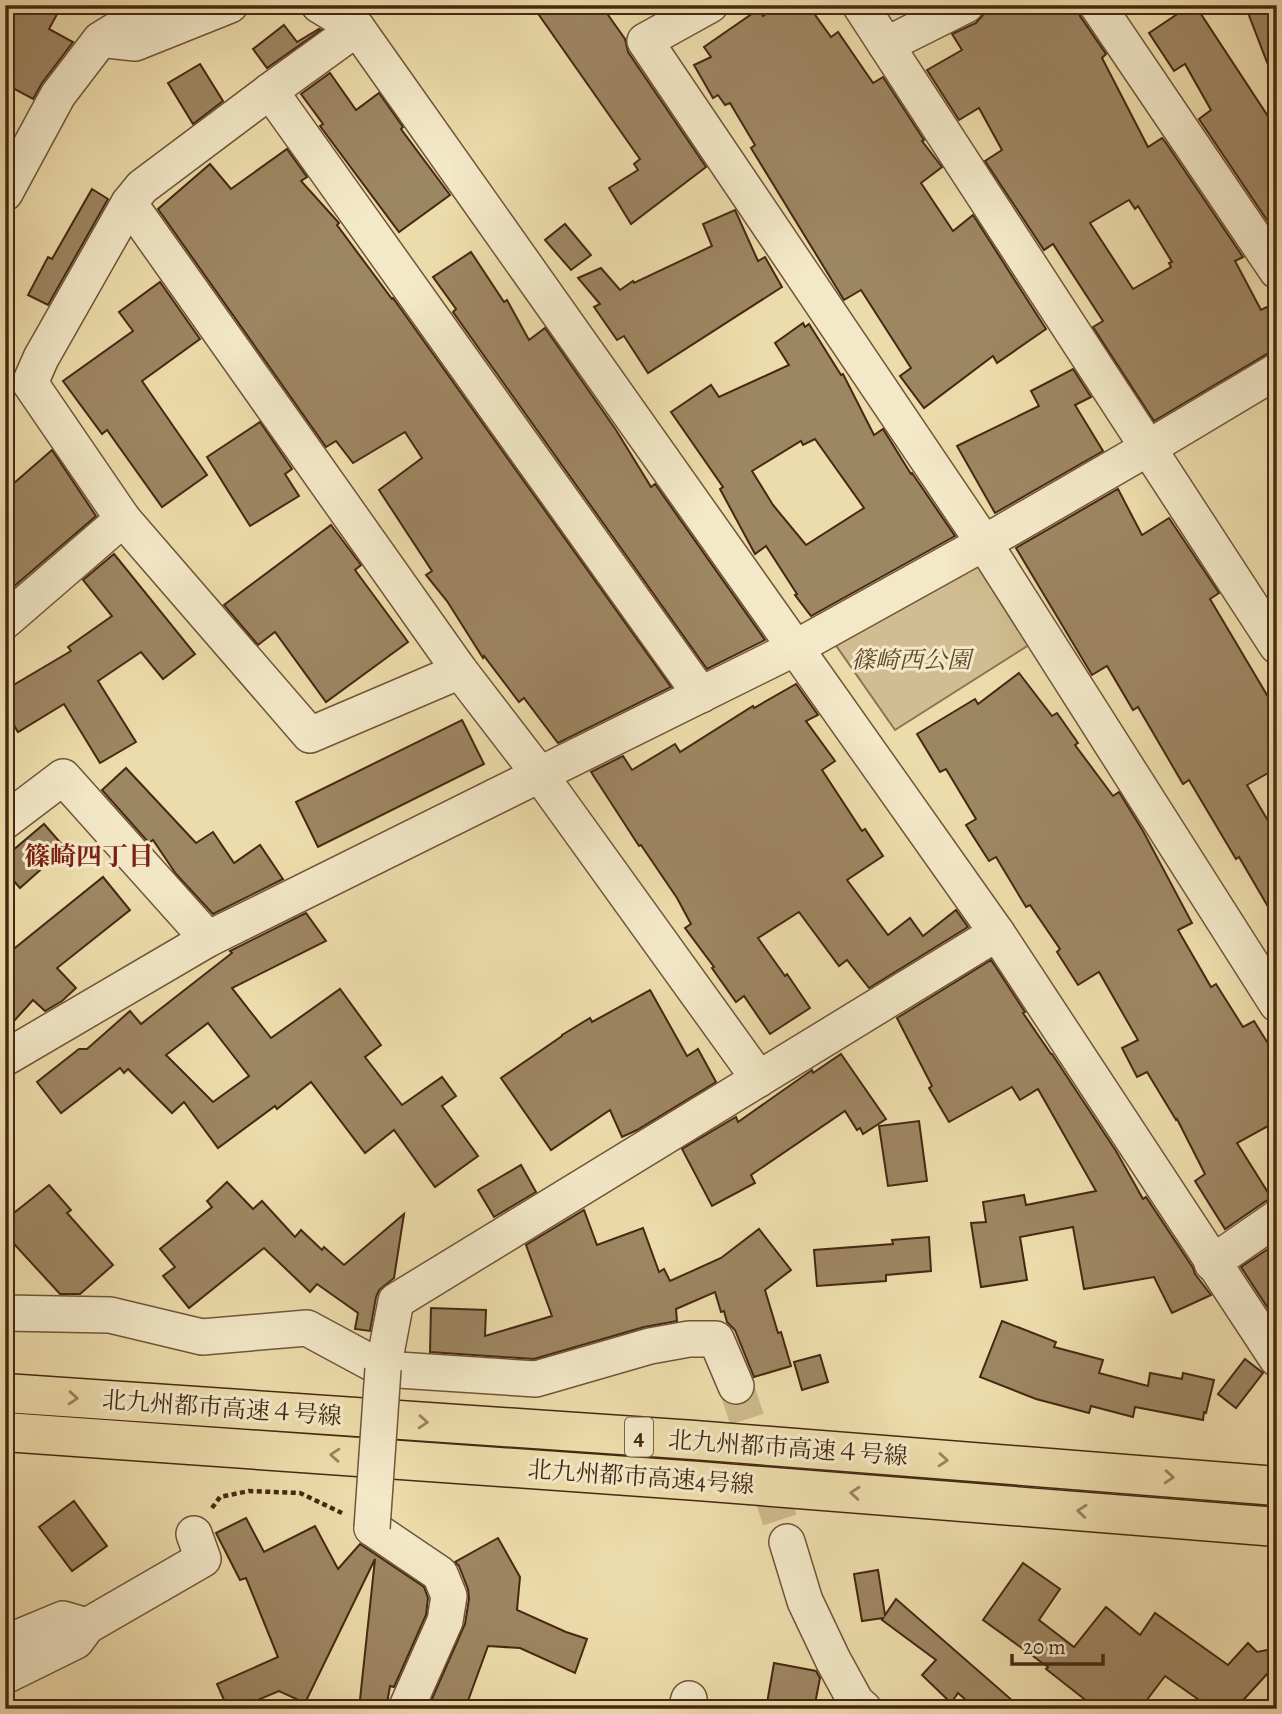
<svg xmlns="http://www.w3.org/2000/svg" width="1282" height="1714" font-family="Alegreya,'Noto Serif JP',serif">
	<style>
		.green { fill: #d1bd91; stroke: #8c7252; stroke-width: 2 }
		.building { fill: #9d8662; stroke: #462812; stroke-width: 2; fill-rule: evenodd }
		.lines { fill: none; stroke-linecap: round; stroke-linejoin: round }
		.minor-tunnel { stroke: #ccb88c; stroke-width: 35; stroke-dasharray: 35 18; stroke-linecap: butt }
		.minor-casing { stroke: #705538; stroke-width: 38 }
		.highway-casing { stroke: #462812; stroke-width: 41 }
		.path { stroke: #462812; stroke-width: 4.5; stroke-dasharray: 5 3.5; stroke-linecap: butt }
		.minor { stroke: #f3e8c8; stroke-width: 35 }
		.highway { stroke: #eddcab; stroke-width: 38 }
		.minor-bridge-casing { stroke: #705538; stroke-width: 38; stroke-linecap: butt }
		.minor-bridge { stroke: #f3e8c8; stroke-width: 35 }
		.oneway { stroke: #9a825e }
		.labels { text-anchor: middle; stroke-width: 6; stroke-linejoin: round; paint-order: stroke }
		.shield { fill: #f3e8c8; stroke: #7a6249; stroke-width: 2 }
		.shield-label { font-size: 23px; font-weight: bold; fill: #462812 }
		.park-label { font-size: 24px; font-style: italic; fill: #62462b; stroke: #f3e8c8 }
		.street-label { font-size: 24px; fill: #462812; stroke: #f3e8c8 }
		.neighbourhood-label { font-size: 26px; font-weight: bold; fill: #7a1f14; stroke: #f3e8c8 }
	</style>
	<rect width="100%" height="100%" fill="#eddcab"/>
	<filter id="stains"><feTurbulence type="fractalNoise" baseFrequency=".00286" numOctaves="4"/><feColorMatrix values="0 0 0 0 .2 0 0 0 0 .09 0 0 0 0 .02 0 0 0 .5 -.17"/></filter>
	<radialGradient id="worn" r=".72"><stop offset=".6" stop-color="#630" stop-opacity="0"/><stop offset="1" stop-color="#630" stop-opacity=".3"/></radialGradient>
	<path class="green" d="M980,563L1032,643L895,730L835,644Z"/>
	<g class="building">
		<path d="M5,5H62L49,29L73,42L42,83L33,99L5,84Z"/>
		<path d="M532,5H601L625,39L628,52L706,167L631,224L609,188L638,170L634,164L640,159Z"/>
		<path d="M779,5H808L831,37L838,32L873,83L883,77L924,140L922,141L942,167L921,183L953,231L973,215L1046,329L997,363L993,356L924,408L900,376L911,368L861,290L844,300L751,148L755,145L730,103L725,105L718,95L713,98L694,65L711,57L704,47L759,9L763,16Z"/>
		<path d="M986,5H1077L1080,16L1106,54L1102,58L1148,147L1162,138L1166,143L1243,257L1235,261L1261,310L1277,302V351L1267,354L1154,421L1093,327L1103,321L1053,244L1044,250L985,161L1002,150L979,108L959,120L927,70L962,50L952,34L976,23L983,15ZM1129,200L1135,209L1138,206L1172,262L1169,263L1171,267L1133,289L1090,223Z"/>
		<path d="M1191,5H1195L1277,130V235L1199,119L1211,110L1185,64L1174,71L1149,33Z"/>
		<path d="M1245,5H1277V83H1275Z"/>
		<path d="M284,25L297,42L319,29L321,30L267,68L253,49Z"/>
		<path d="M200,64L223,101L193,124L168,83Z"/>
		<path d="M330,73L356,110L379,93L403,127L401,129L450,195L399,232L320,126L323,124L301,94Z"/>
		<path d="M287,149L307,177L301,181L339,223L337,225L392,299L393,298L671,687L558,743L524,698L519,702L484,656L483,658L447,601L426,575L432,571L379,490L422,458L405,432L353,463L336,441L326,447L158,209L210,164L231,189Z"/>
		<path d="M92,189L108,199L48,305L28,295L48,257L52,259Z"/>
		<path d="M735,210L758,261L765,257L782,287L648,373L624,336L617,340L594,307L600,304L578,278L601,268L620,290L633,281L634,283L712,246L703,224Z"/>
		<path d="M565,224L591,255L571,270L545,240Z"/>
		<path d="M471,252L504,302L507,300L529,340L545,328L616,430L651,487L655,484L765,640L707,669L453,312L456,309L433,277Z"/>
		<path d="M160,282L200,339L142,381L207,475L162,507L107,430L102,434L63,381L133,331L119,312Z"/>
		<path d="M803,323L805,327L809,324L841,375L843,374L874,435L883,429L911,474L912,473L955,536L811,616L795,595L797,594L766,546L755,554L720,489L723,487L671,412L711,385L719,397L789,365L775,343ZM815,439L864,508L806,545L773,505L752,471L801,441L803,445Z"/>
		<path d="M1073,369L1091,397L1075,405L1103,451L995,513L957,446L1039,406L1031,391Z"/>
		<path d="M260,422L292,469L285,474L299,496L250,526L207,457Z"/>
		<path d="M52,450L96,516L5,594V491Z"/>
		<path d="M1118,489L1142,535L1169,518L1219,593L1210,599L1277,712V768L1247,785L1277,836V922L1239,857L1236,859L1189,780L1183,784L1138,707L1133,710L1107,666L1092,675L1016,548Z"/>
		<path d="M331,525L361,565L355,570L408,642L326,702L275,632L258,645L224,605Z"/>
		<path d="M114,554L195,654L163,679L141,652L98,681L136,742L100,763L64,704L18,732L5,710V690L71,651L68,647L112,616L83,580Z"/>
		<path d="M1019,673L1052,716L1057,713L1078,743L1075,745L1113,796L1119,792L1143,831L1192,923L1178,930L1211,987L1216,984L1243,1027L1254,1021L1277,1058V1121L1237,1143L1272,1199L1266,1201L1225,1229L1195,1181L1205,1174L1177,1119L1176,1120L1147,1072L1137,1077L1122,1048L1138,1040L1099,972L1078,985L1057,952L1060,949L1030,905L1026,907L996,857L989,861L966,825L976,819L946,769L940,772L917,734L975,699L978,704Z"/>
		<path d="M796,684L818,715L806,721L835,761L822,770L862,831L865,829L883,856L847,880L888,935L910,918L923,936L956,910L968,927L869,988L847,960L839,966L799,912L758,938L785,976L787,974L810,1008L770,1034L744,996L736,1002L712,968L714,967L685,928L691,924L677,898L641,845L639,846L591,772L623,756L632,770L675,744L680,752L753,706L754,708Z"/>
		<path d="M462,720L484,764L318,847L296,802Z"/>
		<path d="M126,768L196,843L213,832L234,863L260,845L283,879L213,914L176,874L153,840L149,843L102,790Z"/>
		<path d="M44,824L65,848L20,888L5,871V857Z"/>
		<path d="M103,877L130,910L57,968L76,988L62,1001L45,1011L33,1000L5,1031V956Z"/>
		<path d="M306,913L326,941L232,988L271,1038L340,989L381,1045L365,1057L402,1105L442,1077L456,1096L442,1106L478,1156L435,1187L394,1130L365,1153L311,1082L277,1109L275,1106L218,1148L184,1102L172,1113L128,1069L124,1073L120,1068L61,1113L37,1082L79,1049H87L130,1011L141,1024L232,953L230,951ZM208,1023L249,1076L213,1102L166,1055Z"/>
		<path d="M991,960L1025,1012L1023,1013L1051,1054H1052L1116,1151L1143,1199L1146,1197L1193,1268L1195,1274L1211,1295L1172,1313L1154,1277L1084,1289L1073,1227L1020,1237L1027,1280L981,1287L971,1223L986,1222L983,1202L1024,1195L1026,1205L1096,1191L1038,1089L1020,1100L1012,1087L949,1122L929,1088L932,1086L897,1018Z"/>
		<path d="M650,990L687,1056L698,1049L716,1082L637,1130L622,1137L610,1110L551,1150L501,1078L562,1036V1035L590,1018L592,1022Z"/>
		<path d="M841,1054L886,1119L863,1134L860,1128L857,1130L845,1111L751,1175L755,1183L712,1206L682,1149L736,1117L738,1122L812,1070L813,1073Z"/>
		<path d="M919,1121L927,1181L888,1186L879,1126Z"/>
		<path d="M521,1165L536,1192L494,1217L478,1190Z"/>
		<path d="M227,1182L253,1209L262,1201L295,1237L301,1230L322,1250L324,1247L344,1265L404,1214L394,1278L379,1290L376,1297L370,1331L355,1329L358,1313L317,1284L310,1292L264,1248L189,1308L163,1276L175,1267L160,1249L212,1207L207,1201Z"/>
		<path d="M49,1185L71,1210L67,1213L113,1265L80,1294H60L5,1234V1220Z"/>
		<path d="M584,1210L597,1245L643,1228L659,1272L664,1269L670,1281L721,1258L759,1229L791,1270L765,1290L778,1333L781,1332L791,1366L754,1377L735,1330L727,1322L724,1311L721,1312L715,1292L676,1309L677,1321L644,1327L534,1359L430,1352L431,1308L486,1310L485,1336L552,1316L526,1245Z"/>
		<path d="M929,1237L931,1271L886,1275V1281L817,1286L814,1250L893,1244L892,1240Z"/>
		<path d="M1277,1243V1322L1241,1267Z"/>
		<path d="M1002,1321L1056,1342L1054,1347L1103,1360L1099,1373L1148,1386L1150,1373L1182,1379L1183,1373L1214,1380L1206,1413L1204,1412L1203,1420L1135,1407L1133,1417L1091,1406L1089,1413L1036,1399L980,1377Z"/>
		<path d="M820,1355L828,1382L802,1390L794,1362Z"/>
		<path d="M1245,1359L1263,1373L1236,1408L1218,1394Z"/>
		<path d="M74,1501L107,1546L72,1571L39,1527Z"/>
		<path d="M246,1518L264,1552L315,1526L338,1569L360,1544L424,1587L428,1598L426,1615L394,1687L390,1686L386,1709H359L375,1559L305,1703L279,1691L236,1709H228L217,1684L278,1657L246,1578L240,1580L216,1533Z"/>
		<path d="M498,1538L520,1577L517,1610L566,1632L587,1639L575,1673L520,1648L488,1646L465,1709H452L431,1701L465,1624L469,1599L468,1589L459,1566L455,1562Z"/>
		<path d="M1023,1563L1060,1589L1039,1620L1074,1647L1106,1607L1140,1635L1155,1613L1228,1665L1248,1643L1257,1652L1277,1648V1671L1268,1673L1235,1709H1212L1165,1676L1140,1709H1097L1046,1669L1048,1667L983,1620Z"/>
		<path d="M878,1570L885,1615L896,1599L1022,1709H976L958,1693L951,1703L922,1675L936,1660L882,1620L883,1618L862,1621L854,1574Z"/>
		<path d="M774,1663L816,1671L820,1678L814,1709H766Z"/>
	</g>
	<g class="lines">
		<path class="minor-tunnel" d="M736,1386L787,1542"/>
		<g class="minor-casing">
			<g id="minor">
				<path d="M319,5L357,28L997,933L1277,1359"/>
				<path d="M710,5L645,41L984,543L1277,1004"/>
				<path d="M860,5L1277,646"/>
				<path d="M1097,5L1277,271"/>
				<path d="M357,28L270,91L142,187L129,203L41,358L30,383L123,519L310,735L460,671"/>
				<path d="M108,40L135,43L230,5"/>
				<path d="M886,45L966,5"/>
				<path d="M270,91L701,695"/>
				<path d="M5,193L58,95L100,40L157,5"/>
				<path d="M129,203L460,671L540,775L759,1079"/>
				<path d="M5,621L123,519"/>
				<path d="M5,821L63,777L208,939"/>
				<path d="M5,1058L208,939L795,648L984,543L1148,448L1277,371"/>
				<path d="M1212,1263L1277,1218"/>
				<path d="M5,1313L110,1315L202,1337L307,1328L383,1369L536,1379L650,1346L689,1339H716L736,1386"/>
				<path d="M383,1369L396,1301L997,933"/>
				<path d="M372,1528L440,1574L449,1596L445,1621L406,1709"/>
				<path d="M787,1542L805,1601L833,1660L856,1702L864,1709"/>
				<path d="M87,1626L203,1559L194,1534"/>
				<path d="M5,1643L63,1619L87,1626L76,1641L5,1676"/>
				<path d="M686,1709L689,1699"/>
			</g>
		</g>
		<g class="highway-casing">
			<g id="highway">
				<path d="M5,1393L694,1440L1277,1486"/>
				<path d="M5,1432L698,1481L1277,1527"/>
			</g>
		</g>
		<path class="path" d="M212,1508L220,1497L249,1491L300,1493L342,1513"/>
		<use href="#minor" class="minor"/>
		<use href="#highway" class="highway"/>
		<g class="minor-bridge-casing">
			<path id="minor-bridge" d="M372,1528L383,1369"/>
		</g>
		<use href="#minor-bridge" class="minor-bridge"/>
	</g>
	<defs><path id="oneway-chevron" d="M-2-3.5L2.5 0L-2 3.5" fill="none" stroke-width="1.6" stroke-linecap="round" stroke-linejoin="round" transform="scale(1.75)"/></defs>
	<g class="oneway">
		<use href="#oneway-chevron" transform="translate(73 1398) rotate(4)"/>
		<use href="#oneway-chevron" transform="translate(423 1422) rotate(4)"/>
		<use href="#oneway-chevron" transform="translate(335 1455) rotate(-176)"/>
		<use href="#oneway-chevron" transform="translate(943 1460) rotate(4)"/>
		<use href="#oneway-chevron" transform="translate(1169 1477) rotate(4)"/>
		<use href="#oneway-chevron" transform="translate(855 1493) rotate(-175)"/>
		<use href="#oneway-chevron" transform="translate(1082 1511) rotate(-175)"/>
	</g>
	<g class="labels">
		<rect class="shield" x="625" y="1417.5" width="28" height="39" rx="5"/>
		<g class="shield-label">
			<text x="639" y="1445">4</text>
		</g>
		<g class="park-label">
			<text x="911" y="668">篠崎西公園</text>
		</g>
		<g class="street-label">
			<text transform="translate(222 1408) rotate(4)" y="8">北九州都市高速４号線</text>
			<text transform="translate(788 1448) rotate(4)" y="8">北九州都市高速４号線</text>
			<text transform="translate(641 1477) rotate(4)" y="8">北九州都市高速4号線</text>
		</g>
		<g class="neighbourhood-label">
			<text x="89" y="865">篠崎四丁目</text>
		</g>
	</g>
	<rect width="1282" height="1714" fill="none" stroke="#eddcab" stroke-width="28"/>
	<rect x="7" y="7" width="1268" height="1700" fill="none" stroke="#462812" stroke-width="3.5"/>
	<rect x="14" y="14" width="1254" height="1686" fill="none" stroke="#462812" stroke-width="2"/>
	<path d="M1012 1654v10h91v-10" fill="none" stroke="#462812" stroke-width="3.5"/>
	<text x="1023" y="1654" font-size="21" fill="#462812" stroke="#f3e8c8" stroke-width="5" paint-order="stroke">20 m</text>
	<rect width="100%" height="100%" filter="url(#stains)"/>
	<rect width="100%" height="100%" fill="url(#worn)"/>
</svg>
